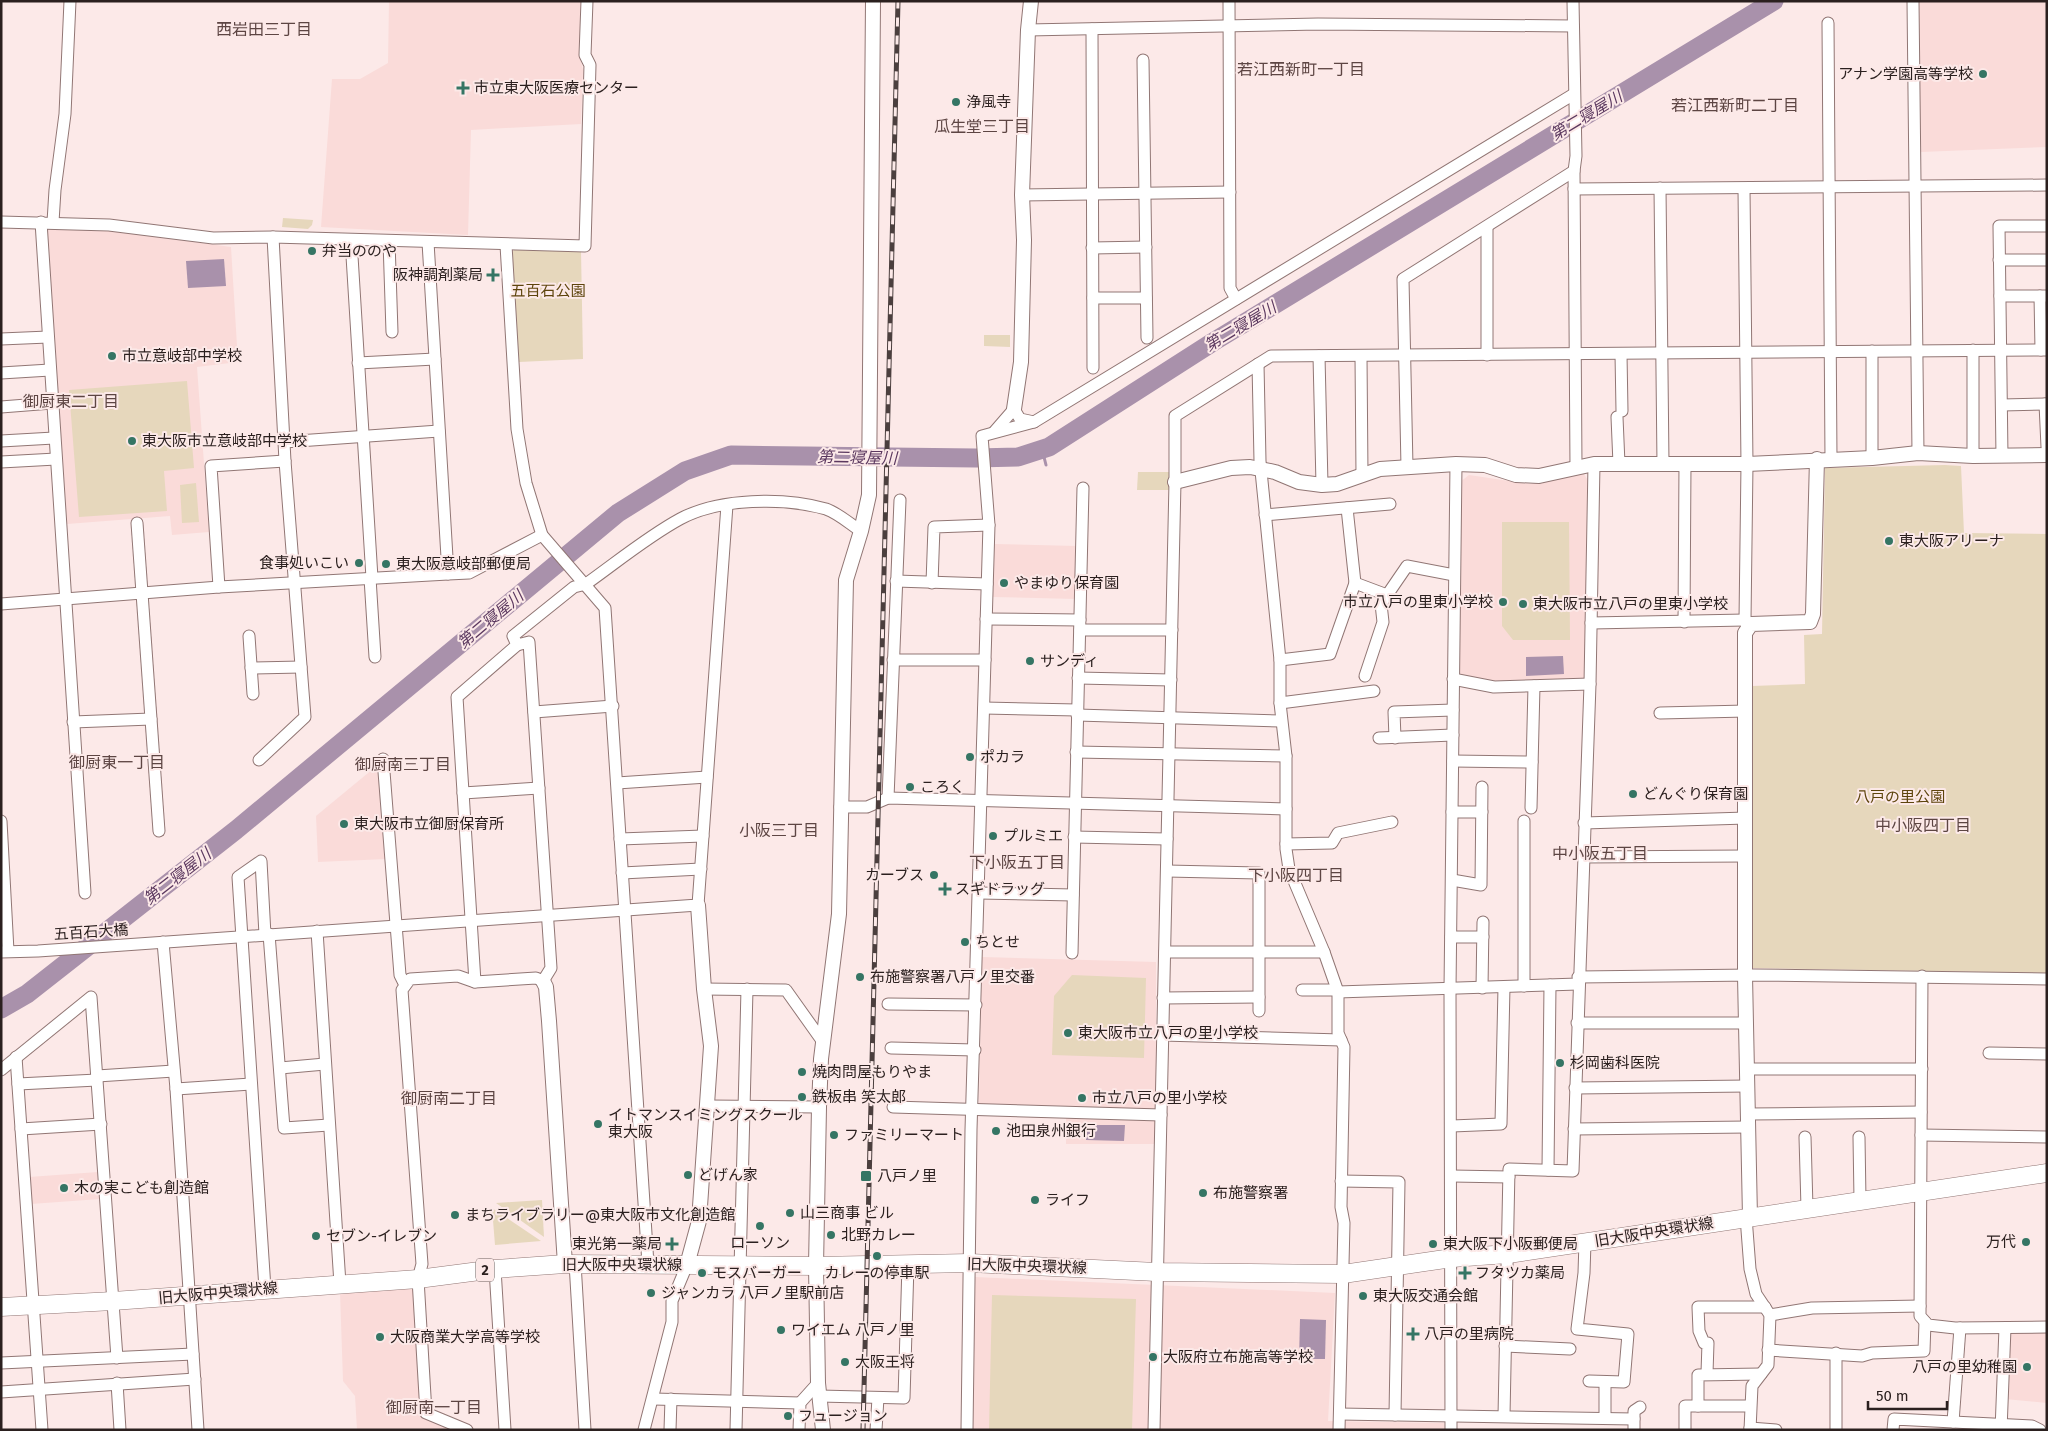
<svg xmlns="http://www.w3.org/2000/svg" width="2048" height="1431" font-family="'Fira Sans','Noto Sans JP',sans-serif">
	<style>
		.built { fill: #fadbd9 }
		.green { fill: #e6d7bc }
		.water { fill: #a991ab }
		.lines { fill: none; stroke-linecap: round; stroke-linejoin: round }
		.stream { stroke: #a991ab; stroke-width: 3 }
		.river { stroke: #a991ab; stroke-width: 19 }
		.minor-casing { stroke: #917674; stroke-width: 13 }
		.tertiary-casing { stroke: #917674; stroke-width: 16 }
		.primary-casing { stroke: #917674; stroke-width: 19 }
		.minor { stroke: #fff; stroke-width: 11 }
		.tertiary { stroke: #fff; stroke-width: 14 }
		.primary { stroke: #fff; stroke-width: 18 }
		.rail-casing { stroke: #4b3f3e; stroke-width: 5 }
		.rail { stroke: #fce9e8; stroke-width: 3; stroke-dasharray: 9; stroke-linecap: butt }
		.poi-dot { fill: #357564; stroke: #fce9e8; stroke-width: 2 }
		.labels { text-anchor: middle; stroke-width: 4; stroke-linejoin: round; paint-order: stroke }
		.shield { fill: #fce9e8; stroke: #6a5c5b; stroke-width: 1 }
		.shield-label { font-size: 14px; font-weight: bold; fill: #2b201f }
		.poi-label { font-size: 15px; fill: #2b201f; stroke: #fce9e8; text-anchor: start }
		.park-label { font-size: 15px; fill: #5e450d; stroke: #fce9e8 }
		.street-label { font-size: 15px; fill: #2b201f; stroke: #fce9e8 }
		.neighbourhood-label { font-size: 16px; fill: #5d4543; stroke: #fce9e8 }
		.water-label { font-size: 16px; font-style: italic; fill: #5b385f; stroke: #fce9e8 }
	</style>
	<rect width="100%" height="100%" fill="#fce9e8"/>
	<g class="built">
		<path d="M389,1H581L580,58L583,70L581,124L471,130L468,235L321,227L332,79H360L388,63Z"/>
		<path d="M1917,1H2047V147L1921,152Z"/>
		<path d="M47,228H93L231,247L238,362L197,367L209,532L172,535L170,516L67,524Z"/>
		<path d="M1584,474L1587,479V676L1583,680L1492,683L1462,676L1459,671L1460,482L1469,475L1530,484Z"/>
		<path d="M994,544L1077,546L1076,599L992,597Z"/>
		<path d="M379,764L386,859L318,862L316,816Z"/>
		<path d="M982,957L1156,962V1144H1066V1106L979,1104Z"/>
		<path d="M98,1172L100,1199L31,1204L29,1177Z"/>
		<path d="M975,1277L1335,1293L1328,1421L1444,1423L1445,1430H972Z"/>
		<path d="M411,1287L416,1292L421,1415L452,1430H357L355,1396L343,1381L340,1292Z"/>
		<path d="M2047,1330V1403L2005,1399L2008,1334L2011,1331Z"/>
	</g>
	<g class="green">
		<path d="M283,218L313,220L312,225L308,229L282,227Z"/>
		<path d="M514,250L581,251L583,359L519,362L510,254Z"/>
		<path d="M984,335H1010V347L984,346Z"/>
		<path d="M187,381L194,468L164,471L167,511L79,517L69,390Z"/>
		<path d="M1945,465L1961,466L1964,533L2047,534V973L1753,968L1752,686L1805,684L1804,635L1822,634L1825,468Z"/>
		<path d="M1138,472H1169V490H1137Z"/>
		<path d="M196,483L199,522L182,523L180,485Z"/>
		<path d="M1502,522H1569L1570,640H1513L1502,626Z"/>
		<path d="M1072,975L1146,978L1144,1058L1052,1055L1054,996Z"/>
		<path d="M542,1200L544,1237L496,1203Z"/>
		<path d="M492,1208L541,1241L495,1245Z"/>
		<path d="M992,1295L1136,1299L1132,1430H989Z"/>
	</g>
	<g class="water">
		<path d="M224,259L226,286L188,288L186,261Z"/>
		<path d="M1563,656L1564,674L1526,676V657Z"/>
		<path d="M1086,1125H1125L1124,1141L1086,1140Z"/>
		<path d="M1300,1319L1326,1320L1325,1359H1299Z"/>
	</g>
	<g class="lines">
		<path class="stream" d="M1042,449L1046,465"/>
		<path class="river" d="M1,1009L27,994L236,830L618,513L685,471L731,455L976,458L1018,457L1049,447L1213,342L1774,1"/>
		<g class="minor-casing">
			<g id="minor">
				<path d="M1229,1L1230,288L1236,299"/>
				<path d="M1573,1L1576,156L1574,171L1576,467"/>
				<path d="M1913,1L1918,453"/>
				<path d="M1828,23L1831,459"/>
				<path d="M1092,29L1093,368"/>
				<path d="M1028,30L1318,24L1573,26"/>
				<path d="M1143,60L1147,338"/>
				<path d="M1660,188L1663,464"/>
				<path d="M1574,189L2047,185"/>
				<path d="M1744,189L1747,464L1745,620L1747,627"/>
				<path d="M1022,195L1230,192"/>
				<path d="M1,222L109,225L213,238L273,237L585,246L590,65L585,55L587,1"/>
				<path d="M41,222L85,893"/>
				<path d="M53,222L55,190L65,114L70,1"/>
				<path d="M1487,227V355"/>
				<path d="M351,240L372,578"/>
				<path d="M389,241L392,332"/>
				<path d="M506,245L517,429L526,483L542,535L605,608L648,1264"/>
				<path d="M1092,248L1146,247"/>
				<path d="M1999,260H2047"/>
				<path d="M2000,296H2046"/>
				<path d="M2040,296L2041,350"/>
				<path d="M1093,298H1146"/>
				<path d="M1,339L48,337"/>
				<path d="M1973,350V456"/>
				<path d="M1872,351V458"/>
				<path d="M1621,354L1622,411"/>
				<path d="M1319,356L1322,485"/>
				<path d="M1361,356L1362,475"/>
				<path d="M358,363L435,359"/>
				<path d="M1258,364L1260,461L1280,660V703L1286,756V849L1289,869L1324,952L1338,992V1033L1344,1047L1341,1207L1344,1223L1339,1430"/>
				<path d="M1,373L50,370"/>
				<path d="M2045,404L2047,447"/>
				<path d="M2002,405L2047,404"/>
				<path d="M1,407L52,403"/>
				<path d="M1617,417L1619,464"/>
				<path d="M994,432L1014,409L1020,419L1034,422"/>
				<path d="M1,441L54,438"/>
				<path d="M284,442L439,431"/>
				<path d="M2002,456L1999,226H2047"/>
				<path d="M1,462L56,459"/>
				<path d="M1407,467L1403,279L1574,171"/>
				<path d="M1347,508L1355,583L1387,595"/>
				<path d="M1265,515L1390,504"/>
				<path d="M137,523L159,831"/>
				<path d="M448,574L469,573L542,535"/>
				<path d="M370,578L375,657"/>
				<path d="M896,581L987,584"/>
				<path d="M932,583L934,527L989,525"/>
				<path d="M219,587L211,466L285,461"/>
				<path d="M1,604L219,587L448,574L428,242"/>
				<path d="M986,619L1080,620"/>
				<path d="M1684,622L1685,464"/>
				<path d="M1591,623L1745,620"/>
				<path d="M1080,630H1172"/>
				<path d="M249,636L253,694"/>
				<path d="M893,660H985"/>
				<path d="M1280,660L1330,654L1355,583"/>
				<path d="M251,668L301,667"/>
				<path d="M1365,676L1383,622L1381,604L1407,566L1454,575"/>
				<path d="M1078,678L1171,680"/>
				<path d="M1453,679L1494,687L1590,684"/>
				<path d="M1280,703L1374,691"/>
				<path d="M984,708L1077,710"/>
				<path d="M534,712L613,706"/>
				<path d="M1660,713L1746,711"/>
				<path d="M1077,715L1281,721"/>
				<path d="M73,722L151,719"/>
				<path d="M1379,738L1453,735"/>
				<path d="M1395,738L1394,712L1453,710"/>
				<path d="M1076,752L1286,756"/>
				<path d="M383,759L400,975L405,985"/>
				<path d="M259,760L305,717L285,461L273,237"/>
				<path d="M1453,761L1532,762"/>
				<path d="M617,783L707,777"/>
				<path d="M463,793L539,788"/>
				<path d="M888,798L900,500"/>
				<path d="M840,807H867L888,798L1286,809"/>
				<path d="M1531,808L1534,686"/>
				<path d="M1452,812H1482"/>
				<path d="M1,821L8,951"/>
				<path d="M1524,821V986"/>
				<path d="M1584,823L1746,818"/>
				<path d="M1074,837L1167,839"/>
				<path d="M620,839L703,836"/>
				<path d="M1286,844L1332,843L1338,833L1392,822"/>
				<path d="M1583,857L1746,856"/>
				<path d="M1167,871L1259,873V1011"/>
				<path d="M622,873L701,869"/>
				<path d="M1452,880L1481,885L1482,787"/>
				<path d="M979,893L1073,895"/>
				<path d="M317,931L340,1284"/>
				<path d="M269,934L284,1128L329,1125"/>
				<path d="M265,935L261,861L238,877L265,1289"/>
				<path d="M1451,937H1483"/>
				<path d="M163,942L176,1089L198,1430"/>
				<path d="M1,952L38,951L698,905L727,505"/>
				<path d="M1165,952H1324"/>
				<path d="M1072,953L1083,488"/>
				<path d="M1922,976L1920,1316L1928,1325L1955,1328L2047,1327"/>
				<path d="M1578,977L1753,975L2047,979"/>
				<path d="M475,982L457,697L517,645L513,636L574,587L586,584C617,562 647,537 680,519C719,498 784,497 826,509C838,513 850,524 861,531"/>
				<path d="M1482,988L1483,922"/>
				<path d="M704,989L786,990L823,1042"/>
				<path d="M1302,990H1337"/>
				<path d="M1338,992L1578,984"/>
				<path d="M1163,998L1259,997"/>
				<path d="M888,1004L976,1005"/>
				<path d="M1577,1023H1746"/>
				<path d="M1162,1035L1341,1040"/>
				<path d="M891,1048L975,1050"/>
				<path d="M1989,1053L2047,1054"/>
				<path d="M16,1057L42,1430"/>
				<path d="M280,1068L325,1064"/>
				<path d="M1747,1069H1922"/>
				<path d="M1,1070L91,997L117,1358"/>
				<path d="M97,1076L174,1071"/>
				<path d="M18,1084L97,1080"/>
				<path d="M1575,1088L1748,1086"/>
				<path d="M176,1089L251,1084"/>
				<path d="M709,1106L819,1107"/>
				<path d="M893,1107L1161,1115"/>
				<path d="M1748,1114L1921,1112"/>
				<path d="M1452,1126L1501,1124L1504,987"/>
				<path d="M21,1129L101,1124"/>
				<path d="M1574,1129L1748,1127"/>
				<path d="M1921,1135L2047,1137"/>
				<path d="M1805,1137L1807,1208"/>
				<path d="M1859,1137L1860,1200"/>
				<path d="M1548,1170L1550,985"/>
				<path d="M1452,1176L1509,1177"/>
				<path d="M1341,1181L1399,1182L1395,1415"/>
				<path d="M1746,1217L1750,1269L1756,1294L1770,1315L1768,1365L1752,1386L1750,1430"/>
				<path d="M1585,1242L1584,1273L1577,1329L1628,1334L1624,1382L1589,1381"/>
				<path d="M575,1263L585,1430"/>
				<path d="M495,1269L505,1430"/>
				<path d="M1770,1315L1812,1308L1920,1306"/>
				<path d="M1505,1346L1570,1349"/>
				<path d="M1768,1350L1862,1356L1872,1353L1924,1351L1925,1322"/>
				<path d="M1,1363L193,1354"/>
				<path d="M1707,1373L1708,1343H1704L1699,1331L1698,1307H1765"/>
				<path d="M117,1383L120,1430"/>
				<path d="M1,1392L195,1379"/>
				<path d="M819,1396L904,1398L908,1265"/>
				<path d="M654,1399L800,1403"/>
				<path d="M1698,1406V1375L1761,1374"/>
				<path d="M1340,1414L1634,1419"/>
				<path d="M1504,1416L1509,1169L1573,1171L1590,684L1594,464"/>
				<path d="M1605,1417V1382"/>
				<path d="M1953,1422L1960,1328"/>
				<path d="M1750,1428L1776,1430"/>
				<path d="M467,1430L426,1413L418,1279L422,1264L402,990L410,979L458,976L475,982L536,978L543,981L551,968L529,642L517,645"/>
				<path d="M644,1430L672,1322V1301L687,1265"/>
				<path d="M670,1430L671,1399"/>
				<path d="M736,1430L747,989"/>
				<path d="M799,1430L800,1403L818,1383"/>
				<path d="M876,1430L878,1398"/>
				<path d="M967,1430L971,1130L989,525L982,436L1034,422L1574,94"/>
				<path d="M1154,1430L1175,482V416L1271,356L2047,350"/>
				<path d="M1451,1430L1450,989L1456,464"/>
				<path d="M1634,1430V1411L1640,1407"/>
				<path d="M1685,1430V1406H1750"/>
				<path d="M1836,1430V1353"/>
				<path d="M1893,1430L1894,1419L2032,1426L2040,1430"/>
				<path d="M2001,1430L2005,1328"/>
			</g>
		</g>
		<g class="tertiary-casing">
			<g id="tertiary">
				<path d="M1014,409L1021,362L1024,240L1022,195L1028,30L1031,1"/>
				<path d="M1175,482L1231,468L1250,467L1275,472L1299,482L1322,485L1337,484L1380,469L1456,464L1485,465L1516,475L1539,476L1594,464H1747L1872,458L1918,453L1973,456L2047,455"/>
				<path d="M543,981L546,987L549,1021L565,1264"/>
				<path d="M1750,1217L1745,976V633L1751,624L1810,622L1813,614L1817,459"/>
				<path d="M687,1265L699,1221L711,1046L704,989L698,905"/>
				<path d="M823,1430L818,1383L816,1266L819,1107L821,1059L839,914L846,580L861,531L869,495L873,1"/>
			</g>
		</g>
		<g class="primary-casing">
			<path id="primary" d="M1,1307L113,1301L418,1279L495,1269L565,1264L816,1266L970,1263L1157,1272L1343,1274L1452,1258L1508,1254L2047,1173"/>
		</g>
		<use href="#minor" class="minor"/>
		<use href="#tertiary" class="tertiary"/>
		<use href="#primary" class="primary"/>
		<g class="rail-casing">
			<path id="rail" d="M863,1430L898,1"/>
		</g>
		<use href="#rail" class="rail"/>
	</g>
	<g class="poi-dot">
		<circle cx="1983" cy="74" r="5"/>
		<path d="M460.5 80.5h5v5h5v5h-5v5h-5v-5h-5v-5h5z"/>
		<circle cx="956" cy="102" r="5"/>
		<circle cx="312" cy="251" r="5"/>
		<path d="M490.5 267.5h5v5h5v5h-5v5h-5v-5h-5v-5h5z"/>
		<circle cx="112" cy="356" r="5"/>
		<circle cx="132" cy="441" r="5"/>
		<circle cx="1889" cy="541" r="5"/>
		<circle cx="359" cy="563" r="5"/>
		<circle cx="386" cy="564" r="5"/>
		<circle cx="1004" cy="583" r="5"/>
		<circle cx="1503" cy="602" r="5"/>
		<circle cx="1523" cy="604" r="5"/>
		<circle cx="1030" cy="661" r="5"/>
		<circle cx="970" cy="757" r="5"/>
		<circle cx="910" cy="787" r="5"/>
		<circle cx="1633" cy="794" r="5"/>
		<circle cx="344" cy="824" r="5"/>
		<circle cx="993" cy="836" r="5"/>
		<circle cx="934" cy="875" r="5"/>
		<path d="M942.5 881.5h5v5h5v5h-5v5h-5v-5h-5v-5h5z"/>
		<circle cx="965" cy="942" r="5"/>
		<circle cx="860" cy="977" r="5"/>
		<circle cx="1068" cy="1033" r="5"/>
		<circle cx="1560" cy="1063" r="5"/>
		<circle cx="802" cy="1072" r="5"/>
		<circle cx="802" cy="1097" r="5"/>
		<circle cx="1082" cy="1098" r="5"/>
		<circle cx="598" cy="1124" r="5"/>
		<circle cx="996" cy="1131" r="5"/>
		<circle cx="834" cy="1135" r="5"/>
		<circle cx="688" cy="1175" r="5"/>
		<rect x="860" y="1170" width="12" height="12" rx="2.5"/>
		<circle cx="64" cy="1188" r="5"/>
		<circle cx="1203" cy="1193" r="5"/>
		<circle cx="1035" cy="1200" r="5"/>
		<circle cx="790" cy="1213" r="5"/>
		<circle cx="455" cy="1215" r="5"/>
		<circle cx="760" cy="1226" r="5"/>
		<circle cx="831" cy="1235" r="5"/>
		<circle cx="316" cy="1236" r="5"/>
		<circle cx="2026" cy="1242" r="5"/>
		<path d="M669.5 1236.5h5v5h5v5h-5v5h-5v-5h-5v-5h5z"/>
		<circle cx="1433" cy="1244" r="5"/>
		<circle cx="877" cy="1256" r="5"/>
		<circle cx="702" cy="1273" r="5"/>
		<path d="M1462.5 1265.5h5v5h5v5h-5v5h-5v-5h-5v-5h5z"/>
		<circle cx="651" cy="1293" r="5"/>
		<circle cx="1363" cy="1296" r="5"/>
		<circle cx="781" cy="1330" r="5"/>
		<path d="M1410.5 1326.5h5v5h5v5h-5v5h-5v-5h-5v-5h5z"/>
		<circle cx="380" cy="1337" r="5"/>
		<circle cx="1153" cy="1357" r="5"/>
		<circle cx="845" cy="1362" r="5"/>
		<circle cx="2027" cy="1367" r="5"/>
		<circle cx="788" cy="1416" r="5"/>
	</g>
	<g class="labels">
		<rect class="shield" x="476" y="1258.5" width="18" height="23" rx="4"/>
		<g class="shield-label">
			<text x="485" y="1275">2</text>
		</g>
		<g class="poi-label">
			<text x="1973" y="79" text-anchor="end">アナン学園高等学校</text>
			<text x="474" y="93">市立東大阪医療センター</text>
			<text x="966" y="107">浄風寺</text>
			<text x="322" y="256">弁当ののや</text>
			<text x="483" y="280" text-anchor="end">阪神調剤薬局</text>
			<text x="122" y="361">市立意岐部中学校</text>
			<text x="142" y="446">東大阪市立意岐部中学校</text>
			<text x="1899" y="546">東大阪アリーナ</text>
			<text x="349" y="568" text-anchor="end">食事処いこい</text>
			<text x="396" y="569">東大阪意岐部郵便局</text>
			<text x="1014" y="588">やまゆり保育園</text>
			<text x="1493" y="607" text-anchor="end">市立八戸の里東小学校</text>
			<text x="1533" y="609">東大阪市立八戸の里東小学校</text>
			<text x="1040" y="666">サンディ</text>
			<text x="980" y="762">ポカラ</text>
			<text x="920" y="792">ころく</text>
			<text x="1643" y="799">どんぐり保育園</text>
			<text x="354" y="829">東大阪市立御厨保育所</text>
			<text x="1003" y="841">プルミエ</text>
			<text x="924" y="880" text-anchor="end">カーブス</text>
			<text x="955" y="894">スギドラッグ</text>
			<text x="975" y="947">ちとせ</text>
			<text x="870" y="982">布施警察署八戸ノ里交番</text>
			<text x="1078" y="1038">東大阪市立八戸の里小学校</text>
			<text x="1570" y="1068">杉岡歯科医院</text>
			<text x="812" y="1077">焼肉問屋もりやま</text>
			<text x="812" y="1102">鉄板串 笑太郎</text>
			<text x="1092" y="1103">市立八戸の里小学校</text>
			<text x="608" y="1120">イトマンスイミングスクール<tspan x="608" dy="17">東大阪</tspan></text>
			<text x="1006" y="1136">池田泉州銀行</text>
			<text x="844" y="1140">ファミリーマート</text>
			<text x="698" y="1180">どげん家</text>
			<text x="877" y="1181">八戸ノ里</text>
			<text x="74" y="1193">木の実こども創造館</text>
			<text x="1213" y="1198">布施警察署</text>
			<text x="1045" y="1205">ライフ</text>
			<text x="800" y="1218">山三商事 ビル</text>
			<text x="465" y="1220">まちライブラリー@東大阪市文化創造館</text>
			<text x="841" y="1240">北野カレー</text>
			<text x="326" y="1241">セブン-イレブン</text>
			<text x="2016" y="1247" text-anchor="end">万代</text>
			<text x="760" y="1248" text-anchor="middle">ローソン</text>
			<text x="662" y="1249" text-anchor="end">東光第一薬局</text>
			<text x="1443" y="1249">東大阪下小阪郵便局</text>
			<text x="712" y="1278">モスバーガー</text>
			<text x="877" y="1278" text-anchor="middle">カレーの停車駅</text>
			<text x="1475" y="1278">フタツカ薬局</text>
			<text x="661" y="1298">ジャンカラ 八戸ノ里駅前店</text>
			<text x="1373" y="1301">東大阪交通会館</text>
			<text x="791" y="1335">ワイエム 八戸ノ里</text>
			<text x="1424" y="1339">八戸の里病院</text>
			<text x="390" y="1342">大阪商業大学高等学校</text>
			<text x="1163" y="1362">大阪府立布施高等学校</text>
			<text x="855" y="1367">大阪王将</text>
			<text x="2017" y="1372" text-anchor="end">八戸の里幼稚園</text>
			<text x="798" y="1421">フュージョン</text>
		</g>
		<g class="park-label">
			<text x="548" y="296">五百石公園</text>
			<text x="1900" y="802">八戸の里公園</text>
		</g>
		<g class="street-label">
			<text transform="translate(91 932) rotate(-4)" y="5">五百石大橋</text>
			<text transform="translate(1654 1232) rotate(-9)" y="5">旧大阪中央環状線</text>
			<text x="622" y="1270">旧大阪中央環状線</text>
			<text transform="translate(1027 1266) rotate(2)" y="5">旧大阪中央環状線</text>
			<text transform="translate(218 1293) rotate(-5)" y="5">旧大阪中央環状線</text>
		</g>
		<g class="neighbourhood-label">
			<text x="264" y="35">西岩田三丁目</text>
			<text x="1301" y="75">若江西新町一丁目</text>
			<text x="1735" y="111">若江西新町二丁目</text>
			<text x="982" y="132">瓜生堂三丁目</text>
			<text x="71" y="407">御厨東二丁目</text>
			<text x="117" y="768">御厨東一丁目</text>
			<text x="403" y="770">御厨南三丁目</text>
			<text x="1923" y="831">中小阪四丁目</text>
			<text x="779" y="836">小阪三丁目</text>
			<text x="1600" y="859">中小阪五丁目</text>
			<text x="1017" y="868">下小阪五丁目</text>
			<text x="1296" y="881">下小阪四丁目</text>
			<text x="449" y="1104">御厨南二丁目</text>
			<text x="434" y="1413">御厨南一丁目</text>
		</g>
		<g class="water-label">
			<text transform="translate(1586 115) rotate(-31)" y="6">第二寝屋川</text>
			<text transform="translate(1240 326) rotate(-31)" y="6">第二寝屋川</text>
			<text transform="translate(857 457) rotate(1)" y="6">第二寝屋川</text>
			<text transform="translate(490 619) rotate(-40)" y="6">第二寝屋川</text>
			<text transform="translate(177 876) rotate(-38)" y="6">第二寝屋川</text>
		</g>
	</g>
	<rect width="2048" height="1431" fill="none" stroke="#2b201f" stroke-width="5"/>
	<path d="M1868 1401v8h79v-8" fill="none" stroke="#2b201f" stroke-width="2.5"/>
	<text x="1876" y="1401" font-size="15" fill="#2b201f" stroke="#fce9e8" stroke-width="4" paint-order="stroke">50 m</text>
</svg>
